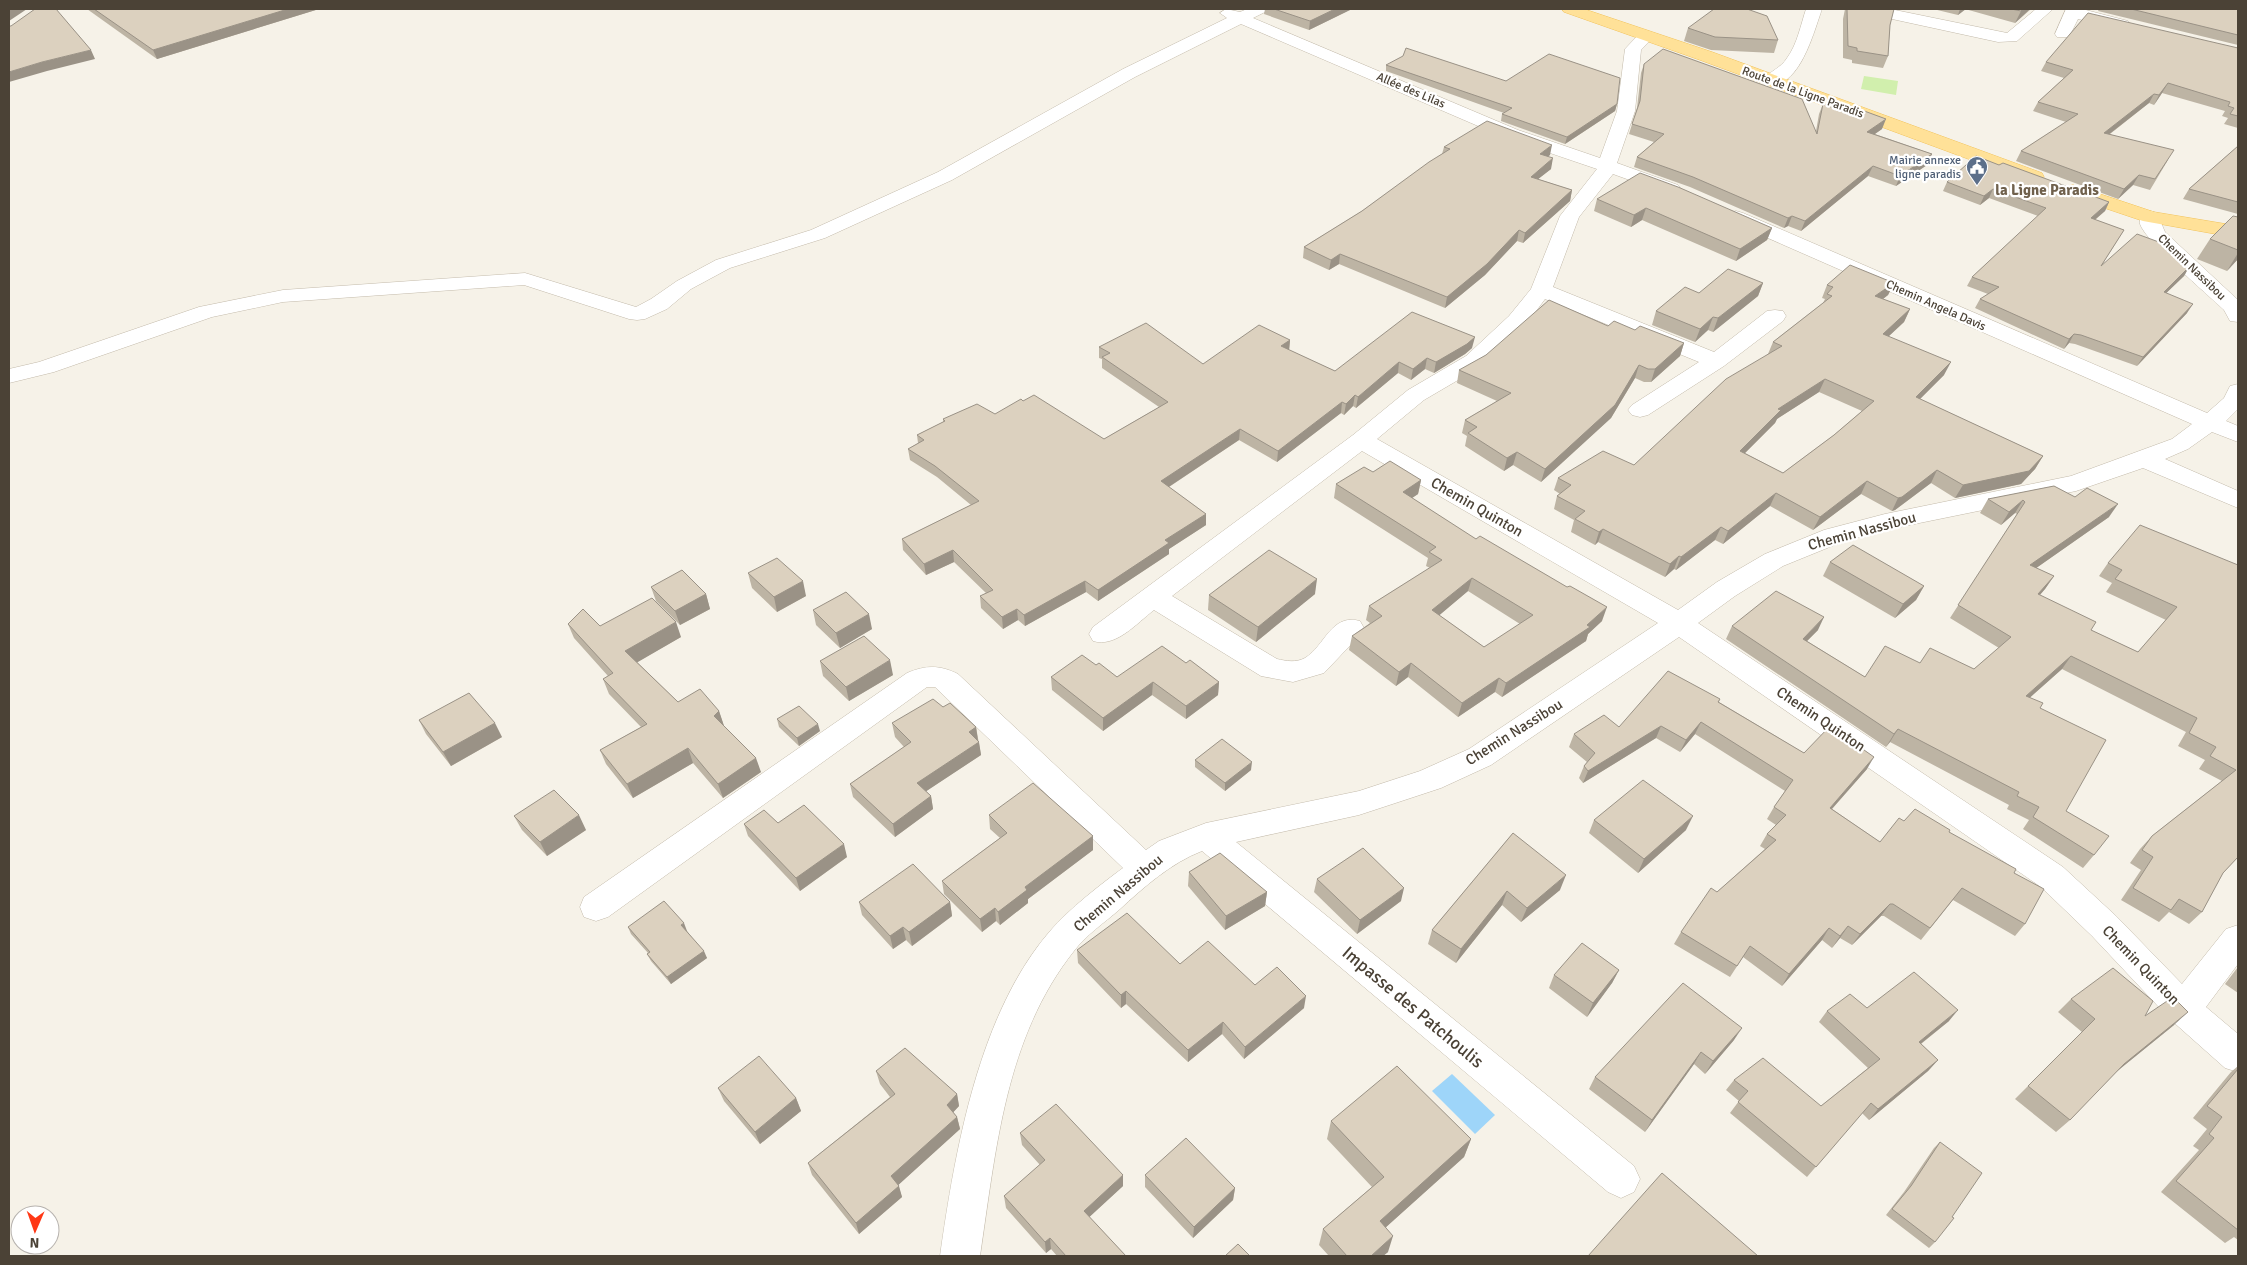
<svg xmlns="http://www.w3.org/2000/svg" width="2247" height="1265" font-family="Signika,sans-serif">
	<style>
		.green { fill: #d1efad }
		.water { fill: #9ed5f9 }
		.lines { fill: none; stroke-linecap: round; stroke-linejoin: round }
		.minor-casing { stroke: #c3baaa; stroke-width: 1 }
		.major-casing { stroke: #f2c35b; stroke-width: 1 }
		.minor { fill: #fff; fill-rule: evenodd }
		.major { fill: #ffe198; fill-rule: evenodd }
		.wall { fill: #bdb4a4; fill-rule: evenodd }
		.shaded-wall { fill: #9a9286 }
		.building { fill: #dcd1bf; stroke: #9a9286; fill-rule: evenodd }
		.labels { text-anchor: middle; stroke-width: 4.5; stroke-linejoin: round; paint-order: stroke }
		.far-street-label { font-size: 12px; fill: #4b4236; stroke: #fff }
		.far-service-label { font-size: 12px; fill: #4e5e75; stroke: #fff; text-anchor: end }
		.far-quarter-label { font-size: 15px; font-weight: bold; fill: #6f604c; stroke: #fff }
		.street-label { font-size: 15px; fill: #4b4236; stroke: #fff }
		.near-street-label { font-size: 18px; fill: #4b4236; stroke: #fff }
	</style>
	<rect width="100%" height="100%" fill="#f6f2e8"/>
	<path class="green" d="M1864,76L1898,81L1896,95L1861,89Z"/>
	<path class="water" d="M1452,1074L1495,1115L1475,1134L1432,1091Z"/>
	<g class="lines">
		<g class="minor-casing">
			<g id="minor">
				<path d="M1226,9L1240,12L1247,9H1267L1265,12L1253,18L1518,130L1600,158L1617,111L1625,49L1640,33H1652L1654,36L1641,50L1635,111L1617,163L1678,185L1681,189L1678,193L1671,195L1613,174L1579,217L1553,287L1714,352L1767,311L1775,310L1783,311L1786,316L1783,321L1724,366L1648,415L1640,417L1632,415L1628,410L1632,405L1699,362L1545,299L1525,326L1482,366L1424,400L1377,439L1678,610L1717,582L1765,554L1824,530L1885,514L2071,476L2172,439L2192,424L1729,221L1726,217L1729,213L1736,211L1743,213L2207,413L2224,398L2230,386L2238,384V409L2226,421L2238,426V442L2212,432L2188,449L2165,459L2238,491V508L2143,468L2076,491L1885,530L1842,542L1783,566L1735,596L1698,623L2063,867L2116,916L2182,984L2226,929L2238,925V964L2206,1007L2238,1034V1072L2225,1068L2171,1020L2092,936L2041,887L1679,637L1491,765L1441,788L1359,815L1236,842L1634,1166L1640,1179L1634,1192L1621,1198L1608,1192L1202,851C1171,863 1144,887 1119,910C1104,923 1086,935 1074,951C1005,1038 996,1150 980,1256H940C955,1150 979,1012 1051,930C1068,910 1101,884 1123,868L935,687H927L608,917L596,921L584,917L580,907L584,897L907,673C926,665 940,665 958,674L1146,850L1159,841L1206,823L1359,791L1420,771L1469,749L1658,623L1362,451L1172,596L1277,659C1286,661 1296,663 1305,658C1325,646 1331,613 1360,621L1364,628L1360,635L1324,673L1293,682L1261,676L1154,610C1137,623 1116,648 1093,641L1089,634L1093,627L1353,435L1408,390L1466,356L1509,316L1531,289L1560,216L1597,169L1506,138L1241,24L1135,77L952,180L825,238L730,268L691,289L667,309L645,319L637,320L629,319L524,285L283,302L212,317L54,372L9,383V369L39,362L199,307L283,290L525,273L636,307L651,299L677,281L716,260L811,230L938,172L1123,69L1227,18L1220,13Z"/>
				<path d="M1806,9H1822C1814,31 1799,92 1766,84L1763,80C1770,71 1781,68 1787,58C1797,45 1801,24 1806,9Z"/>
				<path d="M1861,9H1890L2007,33L2036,9H2053L2017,41L1998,42L1869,14L1863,12Z"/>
				<path d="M2066,9H2082L2128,21L2130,24L2128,27L2122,29L2078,19L2069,37H2057L2055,34Z"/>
				<path d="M2150,211L2157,213L2165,232L2238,300V322L2230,321L2224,310C2207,294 2146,242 2140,224C2139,219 2141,216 2143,213Z"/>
			</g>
		</g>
		<g class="major-casing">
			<g id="major">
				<path d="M1562,9H1584L1712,52L2042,173L2044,177L2042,181L2035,183L2028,181L1700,60L1564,12Z"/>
				<path d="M2073,185L2154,212L2238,226V238L2143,221L2066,195L2063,191L2066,187Z"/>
			</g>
		</g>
		<use href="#minor" class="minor"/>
		<use href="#major" class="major"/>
	</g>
	<g class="wall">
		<path d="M87,9H319L157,59Z"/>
		<path d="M1265,9H1352L1309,30L1264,14Z"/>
		<path d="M1845,9H1893L1890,25L1888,56L1883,68L1852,63V60L1843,58V19Z"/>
		<path d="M1933,9H2031L2015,23L1965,9L1958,15Z"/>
		<path d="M2099,9H2238V45L2098,11Z"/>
		<path d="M1688,28L1778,40L1774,53L1711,50L1684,41Z"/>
		<path d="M2238,48V128L2224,124L2228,118L2222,116L2225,111L2162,93L2154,105L2149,103L2110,134L2168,160L2150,190L2133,185L2118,199L2016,161L2021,151L2066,122L2033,111L2038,102L2064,78L2041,71L2046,62Z"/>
		<path d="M1644,64L1816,131L1819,114L1823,104L1882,129L1875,134L1932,154L1927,165L1896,186L1868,176L1801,231L1788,226L1784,228L1690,187L1634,167L1637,157L1654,142L1629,134L1637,108L1641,73Z"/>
		<path d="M1386,65L1506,81L1617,104L1615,111L1565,144L1501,121L1502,114L1504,113L1386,71Z"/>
		<path d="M2238,146V214L2183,199L2189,189Z"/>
		<path d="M1444,147L1550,155L1548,156L1551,169L1538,179L1572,190L1570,201L1523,243L1517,241L1485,275L1445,308L1339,264L1329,270L1303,258L1304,247L1362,211L1442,154Z"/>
		<path d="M1999,165L2109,202L2105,211L2095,220L2124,230L2102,265L2189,267L2184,276L2166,293L2187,313L2137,366L2075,344L2069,343L2064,349L1975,308L1980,299L1988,294L1967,286L1972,277L2038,216L1989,198L1980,205L1943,191L1947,182Z"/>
		<path d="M1597,199L1772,228L1767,240L1736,261L1642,220L1631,227L1594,211Z"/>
		<path d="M2238,217V259L2227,271L2197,259L2210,239Z"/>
		<path d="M1763,283L1758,296L1713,332L1708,330L1695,342L1652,325L1656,311L1699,293Z"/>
		<path d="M1894,283L1888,295L1883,299L1910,309L1904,322L1888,337L1944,375L1920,399L2043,456L2035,469L2021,484L1955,498L1931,483L1895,510L1892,511L1861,494L1813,530L1770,506L1723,544L1715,540L1676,570L1674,569L1665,577L1598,542L1595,545L1571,532L1574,520L1554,509L1557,496L1560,494L1554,490L1558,478L1634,465L1768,354L1773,342L1823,303L1825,299L1822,298L1827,285ZM1819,392L1862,411L1834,435L1783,473L1745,453L1775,423L1777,419Z"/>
		<path d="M1608,326L1635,330L1684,343L1680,356L1651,382H1644L1635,378L1611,418L1541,482L1513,465L1504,471L1465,446L1467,436L1462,433L1465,420L1497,401L1457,383L1459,370Z"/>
		<path d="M1290,340L1289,350L1335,371L1472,348L1465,354L1434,373L1425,369L1411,380L1398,373L1356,408L1353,406L1344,415L1341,413L1277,462L1239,440L1169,487L1206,514V525L1169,549V554L1098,601L1086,592L1025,626L1018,620L1003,629L981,608L980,596L986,593L954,562L926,575L903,550L902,539L971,505L937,477L910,460L908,449L918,443L917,435L943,422V419L995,414L1023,401L1104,439L1159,407L1102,368V359L1099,358V347L1203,364Z"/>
		<path d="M1373,472L1421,480L1418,494L1412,498L1602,621L1588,634L1586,641L1502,697L1495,692L1458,717L1408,677L1396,686L1349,650L1352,636L1370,623L1366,620L1369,606L1430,568L1426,566L1428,558L1334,498L1336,484ZM1468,591L1520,624L1484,647L1439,615Z"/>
		<path d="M2054,486L2109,517L2036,568L2054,576L2045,589L2039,595L2091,630L2138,652L2166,620L2106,592L2112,583L2099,576L2108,563L2238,565V857L2223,873L2202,912L2189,924L2169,912L2159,922L2121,900L2141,870L2130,863L2140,849L2152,836L2222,781L2199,769L2205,760L2178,746L2186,732L2062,669L2030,697L2040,708L2066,811L2094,855L2083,868L2023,829L2029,820L2007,809L2009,805L1890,742L1886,747L1726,639L1732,626L1818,630L1807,641L1865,677L1920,663L1974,669L1999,648L1950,618L2017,514L2015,513L2001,525L1980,513L1988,499Z"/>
		<path d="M1830,562L1924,586L1916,600L1895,618L1823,576Z"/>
		<path d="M748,573L806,596L777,612L752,588Z"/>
		<path d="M651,587L706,594L710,609L680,625L656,601Z"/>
		<path d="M1315,594L1256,642L1208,610L1209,595Z"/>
		<path d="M813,610L872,629L840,648L816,625Z"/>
		<path d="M568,624L600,626L681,637L637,662L678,702L719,711L724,726L761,772L723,798L693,763L633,798L606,764L600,750L641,727L609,694L603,679L608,676L574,638Z"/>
		<path d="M820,661L893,675L849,701L823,676Z"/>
		<path d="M1186,663L1219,682L1218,695L1186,719L1152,695L1103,731L1052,690L1051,677L1096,665L1117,677Z"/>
		<path d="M1720,699L1719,702L1804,753L1867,769L1832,809L1880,842L1904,821L1949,832L2014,873L2025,924L2015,936L1953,900L1921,940L1884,916H1881L1852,945L1840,938L1832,948L1822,940L1782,986L1743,957L1730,977L1674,944L1681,932L1717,892L1765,849L1760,846L1767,834L1776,825L1767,819L1774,807L1785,791L1695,734L1680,752L1656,738L1583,783L1579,778L1584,766L1587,762L1569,747L1574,734L1619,727Z"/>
		<path d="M943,707L976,727L981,755L926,791L931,796L933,809L895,837L853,797L850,784L904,747L895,737L892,723Z"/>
		<path d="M777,719L820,731L799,746L779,727Z"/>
		<path d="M419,720L502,737L451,766L426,734Z"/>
		<path d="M1195,760L1251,770L1225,791L1195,767Z"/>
		<path d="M989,815L1093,836V850L1028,899V903L1000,925L996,921L982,932L944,894L942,881L1000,838L990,829Z"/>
		<path d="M514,816L586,830L547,856L522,830Z"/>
		<path d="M1594,820L1686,830L1638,873L1589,833Z"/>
		<path d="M778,823L847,857L800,891L748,836L744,824Z"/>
		<path d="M1513,833L1560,890L1521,922L1502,905L1456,963L1428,944L1432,930Z"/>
		<path d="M1189,872L1267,892L1265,906L1225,930L1188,886Z"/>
		<path d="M1317,879L1401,901L1357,934L1314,892Z"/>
		<path d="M859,902H950L952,916L912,946L906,940L893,949L862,915Z"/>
		<path d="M628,927L687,931L707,958L671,984L651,961L647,954L648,953L631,934Z"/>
		<path d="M1077,950L1180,964L1255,985L1304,1008L1244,1059L1222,1034L1188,1062L1126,1004L1121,1008L1078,963Z"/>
		<path d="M2238,967V993L2225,984Z"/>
		<path d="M1619,970L1612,983L1587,1017L1549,988L1554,975Z"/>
		<path d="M2071,999L2145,1016L2174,1025L2117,1071L2070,1120L2056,1132L2015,1099L2082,1032L2058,1012Z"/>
		<path d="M1867,1008L1949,1021L1921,1044L1938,1060L1928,1071L1869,1120L1862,1113L1807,1177L1730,1113L1739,1101L1726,1090L1734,1080L1821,1106L1868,1068L1819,1022L1827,1011Z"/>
		<path d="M1734,1040L1705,1074L1694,1064L1645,1132L1589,1089L1595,1077Z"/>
		<path d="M2238,1066V1240L2234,1237L2225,1243L2161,1192L2199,1150L2193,1146L2207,1129L2193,1118L2231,1072Z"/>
		<path d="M876,1071L957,1094L959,1106L953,1112L957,1117L960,1129L898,1185L902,1197L859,1234L812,1175L808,1163L890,1097L880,1084Z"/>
		<path d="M718,1088L796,1098L801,1111L760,1144L724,1101Z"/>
		<path d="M1331,1121L1471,1139L1464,1157L1386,1227L1388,1252L1383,1256H1329L1319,1245L1323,1229L1372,1187L1327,1139Z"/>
		<path d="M1020,1133L1123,1186L1089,1217L1126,1256H1057L1051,1249L1046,1253L1006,1208L1004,1196L1040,1165L1022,1145Z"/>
		<path d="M1940,1142L1935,1242L1929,1248L1886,1215L1904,1192L1934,1148Z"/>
		<path d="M1145,1175L1235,1188L1233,1200L1193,1238L1145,1187Z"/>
	</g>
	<g class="shaded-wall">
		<path d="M9,9H27L9,21Z"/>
		<path d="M288,9H319L157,59L153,50Z"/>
		<path d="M1335,9H1352L1309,30L1310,21Z"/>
		<path d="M1960,9H1966L1958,15Z"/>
		<path d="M2023,9H2030L2015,23L2021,11Z"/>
		<path d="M91,50L95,59L47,71L9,82V72L42,62Z"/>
		<path d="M2168,83L2162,93L2154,105L2159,95Z"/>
		<path d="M2154,94L2149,103L2099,142L2104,133Z"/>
		<path d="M1617,104L1615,111L1565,144L1567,137Z"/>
		<path d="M1886,119L1882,129L1863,142L1867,132Z"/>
		<path d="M1552,145L1550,155L1537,164L1540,154Z"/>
		<path d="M1932,154L1927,165L1896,186L1900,176Z"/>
		<path d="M1553,158L1551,169L1528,187L1531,177Z"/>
		<path d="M1873,166L1868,176L1801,231L1805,221Z"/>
		<path d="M2139,175L2133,185L2118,199L2124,189Z"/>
		<path d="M1993,189L1989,198L1980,205L1984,196Z"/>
		<path d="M1572,190L1570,201L1523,243L1525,233Z"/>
		<path d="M2109,202L2105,211L2086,227L2091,218Z"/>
		<path d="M1646,208L1642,220L1631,227L1634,215Z"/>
		<path d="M1792,216L1788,226L1784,228L1788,218Z"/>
		<path d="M1772,228L1767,240L1736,261L1740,249Z"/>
		<path d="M1519,230L1517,241L1485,275L1445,308L1447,297Z"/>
		<path d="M2238,253V259L2227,271Z"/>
		<path d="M1340,254L1339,264L1329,270L1331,260Z"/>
		<path d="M2189,267L2184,276L2158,301L2164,292Z"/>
		<path d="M1763,283L1758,296L1713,332L1718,318Z"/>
		<path d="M1894,283L1888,295L1870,309L1875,296Z"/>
		<path d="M2193,304L2187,313L2137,366L2143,357Z"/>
		<path d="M1910,309L1904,322L1877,347L1883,334Z"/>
		<path d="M1713,317L1708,330L1695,342L1700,329Z"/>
		<path d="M2074,334L2069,343L2064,349L2069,339Z"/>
		<path d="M1475,337L1472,348L1465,354L1434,373L1436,362Z"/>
		<path d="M1290,340L1289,351L1281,346Z"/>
		<path d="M1684,343L1680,356L1651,382L1655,369Z"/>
		<path d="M1427,358L1425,369L1411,380L1413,369Z"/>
		<path d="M1399,362L1398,373L1356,408L1358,397Z"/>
		<path d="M1951,362L1944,375L1909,410L1916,397Z"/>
		<path d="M1639,365L1635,378L1611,418L1541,482L1545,469Z"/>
		<path d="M1825,379L1819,392L1777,419L1775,423L1735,463L1740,451L1778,409Z"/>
		<path d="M1355,395L1353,406L1344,415L1346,404Z"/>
		<path d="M1342,402L1341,413L1277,462L1278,451Z"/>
		<path d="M1240,429L1239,440L1161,492V481Z"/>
		<path d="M1517,452L1513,465L1504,471L1507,458Z"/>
		<path d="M2043,456L2035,469L2021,484L1955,498L1963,485Z"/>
		<path d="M1937,470L1931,483L1895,510L1892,511L1898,498Z"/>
		<path d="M1421,480L1418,494L1400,506L1403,492Z"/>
		<path d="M1867,481L1861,494L1813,530L1820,517Z"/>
		<path d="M1776,493L1770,506L1723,544L1728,531Z"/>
		<path d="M2023,500L2015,513L2001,525L2009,512Z"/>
		<path d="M2118,504L2109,517L2022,578L2030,565Z"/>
		<path d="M1206,514V525L1169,549V554L1098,601V590L1165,540Z"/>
		<path d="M1721,527L1715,540L1676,570L1681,557Z"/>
		<path d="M1603,529L1598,542L1595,545L1599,532Z"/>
		<path d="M953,550L954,562L926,575L924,564Z"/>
		<path d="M1679,556L1674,569L1665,577L1670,564Z"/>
		<path d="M2054,576L2045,589L2029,608L2038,594Z"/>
		<path d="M1472,578L1468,591L1429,624L1432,610Z"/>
		<path d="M1317,579L1315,594L1256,642L1258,627Z"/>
		<path d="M803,581L806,596L777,612L774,597Z"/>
		<path d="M1085,581L1086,592L1025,626L1024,615Z"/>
		<path d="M1924,586L1916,600L1895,618L1903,604Z"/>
		<path d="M706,594L710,609L680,625L675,611Z"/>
		<path d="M1607,607L1602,621L1588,634L1586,641L1502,697L1506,683L1587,625Z"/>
		<path d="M1017,609L1018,620L1003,629L1002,617Z"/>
		<path d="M869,614L872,629L840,648L836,633Z"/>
		<path d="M1824,617L1818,630L1796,652L1803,639Z"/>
		<path d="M676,622L681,637L631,666L625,651Z"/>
		<path d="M2071,656L2062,669L2017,709L2026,696Z"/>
		<path d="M890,660L893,675L849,701L846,687Z"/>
		<path d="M1411,663L1408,677L1396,686L1399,672Z"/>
		<path d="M1499,678L1495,692L1458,717L1462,703Z"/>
		<path d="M1153,682L1152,695L1103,731V718Z"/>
		<path d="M1219,682L1218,695L1186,719V706Z"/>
		<path d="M719,711L724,726L714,716Z"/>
		<path d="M1701,722L1695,734L1680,752L1686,740Z"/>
		<path d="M495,723L502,737L451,766L443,752Z"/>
		<path d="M818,724L820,731L799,746L797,738Z"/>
		<path d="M1661,726L1656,738L1583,783L1588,771Z"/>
		<path d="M976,727L978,741L969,732Z"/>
		<path d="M1898,729L1890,742L1886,747L1894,734Z"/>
		<path d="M979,742L981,755L919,796L917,783Z"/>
		<path d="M688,748L693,763L633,798L627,784Z"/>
		<path d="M1874,757L1867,769L1822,820L1830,808Z"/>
		<path d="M756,758L761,772L723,798L718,784Z"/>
		<path d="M1252,762L1251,770L1225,791V783Z"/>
		<path d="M931,796L933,809L895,837L893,824Z"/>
		<path d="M579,815L586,830L547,856L540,842Z"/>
		<path d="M1693,816L1686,830L1638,873L1644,859Z"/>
		<path d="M1093,836V850L1028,899V903L1000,925L998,912L1025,887Z"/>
		<path d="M844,844L847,857L800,891L796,878Z"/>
		<path d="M1566,875L1560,890L1521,922L1527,908Z"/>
		<path d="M1404,888L1401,901L1357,934L1360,920Z"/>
		<path d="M1507,891L1502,905L1456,963L1461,949Z"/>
		<path d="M1267,892L1265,906L1225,930L1226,916Z"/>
		<path d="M950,902L952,916L912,946L909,932Z"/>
		<path d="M1890,904L1881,916L1852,945L1860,934Z"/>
		<path d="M995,908L996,921L982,932L980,919Z"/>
		<path d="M684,923L687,931L684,932L681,925Z"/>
		<path d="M1848,926L1840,938L1832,948L1840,936Z"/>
		<path d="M903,927L906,940L893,949L890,936Z"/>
		<path d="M1829,928L1822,940L1782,986L1789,974Z"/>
		<path d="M704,951L707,958L671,984L667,977Z"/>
		<path d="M1619,970L1612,983L1587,1017L1593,1003Z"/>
		<path d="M1126,991V1004L1121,1008V995Z"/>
		<path d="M1306,996L1304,1008L1244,1059L1245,1047Z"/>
		<path d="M1958,1010L1949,1021L1909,1053L1919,1042Z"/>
		<path d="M2188,1012L2174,1025L2110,1077L2124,1064Z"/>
		<path d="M1223,1022L1222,1034L1188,1062V1050Z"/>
		<path d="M1742,1028L1734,1040L1705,1074L1713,1061Z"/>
		<path d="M1701,1052L1694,1064L1645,1132L1652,1120Z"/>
		<path d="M1938,1060L1928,1071L1869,1120L1878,1109Z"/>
		<path d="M957,1094L959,1106L949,1117L947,1105Z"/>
		<path d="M796,1098L801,1111L760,1144L755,1132Z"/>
		<path d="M957,1117L960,1129L895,1188L891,1176Z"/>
		<path d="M1471,1139L1464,1157L1375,1237L1380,1221Z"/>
		<path d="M1123,1175V1186L1084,1222V1211Z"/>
		<path d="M899,1186L902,1197L859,1234L856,1223Z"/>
		<path d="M1235,1188L1233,1200L1193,1238L1194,1227Z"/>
		<path d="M1393,1236L1388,1252L1383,1256H1371Z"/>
		<path d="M1050,1238L1051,1249L1046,1253L1045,1242Z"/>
	</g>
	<g class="building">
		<path d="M35,9H56L91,50L42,62L9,72V26H11Z"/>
		<path d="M94,9H288L153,50Z"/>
		<path d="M1274,9H1335L1310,21Z"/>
		<path d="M1714,9H1747L1767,16L1778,40L1715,37L1688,28Z"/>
		<path d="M1847,9H1894L1890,25L1888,56L1857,51V48L1848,46Z"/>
		<path d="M2011,9H2023L2021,11Z"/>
		<path d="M2131,9H2238V35Z"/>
		<path d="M2088,13L2238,48V116L2230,114L2234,108L2228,106L2230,102L2168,83L2159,95L2154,94L2104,133L2174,150L2155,179L2139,175L2124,189L2021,151L2078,114L2038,102L2073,70L2046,62Z"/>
		<path d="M1406,48L1506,81L1549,54L1620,78L1617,104L1567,137L1502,114L1512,108L1386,65L1403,56Z"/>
		<path d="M1663,49L1802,99L1817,134L1823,104L1842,111L1848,105L1886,119L1867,132L1932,154L1900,176L1873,166L1805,221L1792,216L1788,218L1693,177L1637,157L1664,134L1632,124L1640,101L1644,64Z"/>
		<path d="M1487,121L1552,145L1540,154L1553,158L1531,177L1572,190L1525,233L1519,230L1487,264L1447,297L1340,254L1331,260L1304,247L1362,211L1429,162L1450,149L1444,147Z"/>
		<path d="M2238,146V202L2189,189Z"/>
		<path d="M1976,156L1999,165L2003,163L2109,202L2091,218L2124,230L2101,266L2137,234L2167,245L2189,267L2164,292L2193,304L2143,357L2081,335L2074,334L2069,339L1980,299L1999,287L1972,277L2046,208L1993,189L1984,196L1947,182Z"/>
		<path d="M1640,173L1678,187L1772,228L1740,249L1646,208L1634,215L1597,199Z"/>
		<path d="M2233,216L2238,217V250L2210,239Z"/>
		<path d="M1850,265L1894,283L1875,296L1910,309L1883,334L1951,362L1916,397L2043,456L2029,471L1963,485L1937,470L1902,497L1898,498L1867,481L1820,517L1776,493L1728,531L1721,527L1681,557L1679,556L1670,564L1603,529L1599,532L1575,519L1585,511L1557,496L1571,485L1558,478L1603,451L1634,465L1726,379L1782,346L1773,342L1832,296L1827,294L1833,287L1827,285ZM1825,379L1874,401L1834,435L1783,473L1740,451L1781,410L1778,409Z"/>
		<path d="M1728,269L1763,283L1718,318L1713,317L1700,329L1656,311L1685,287L1699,293Z"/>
		<path d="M1549,300L1608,326L1614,321L1635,330L1640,326L1684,343L1655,369H1648L1639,365L1615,405L1545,469L1517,452L1507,458L1468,433L1477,427L1465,420L1511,393L1459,370L1486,355Z"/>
		<path d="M1412,312L1475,337L1467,344L1436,362L1427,358L1413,369L1399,362L1358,397L1355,395L1346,404L1342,402L1278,451L1240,429L1161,481L1206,514L1165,540L1169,543L1098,590L1085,581L1024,615L1017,609L1002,617L980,596L993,590L953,550L924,564L902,539L979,501L935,466L908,449L924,440L917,435L945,421L943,419L977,404L995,414L1021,399L1023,401L1034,395L1104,439L1168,402L1102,357L1110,353L1099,347L1146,323L1203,364L1259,325L1290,340L1281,346L1335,371Z"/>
		<path d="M1390,461L1421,480L1403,492L1476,539L1480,536L1567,587L1570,586L1607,607L1587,625L1590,627L1506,683L1499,678L1462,703L1411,663L1399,672L1352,636L1382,616L1369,606L1442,560L1429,552L1436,547L1336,484L1364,467L1373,472ZM1472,578L1533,615L1484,647L1432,610Z"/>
		<path d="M2054,486L2075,497L2087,488L2118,504L2030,565L2054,576L2038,594L2096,622L2091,630L2138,652L2177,607L2115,579L2122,570L2108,563L2140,525L2238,565V857L2223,873L2202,912L2179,899L2171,910L2133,888L2153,857L2142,850L2152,836L2236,770L2210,756L2216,747L2189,733L2197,718L2071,656L2026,696L2043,703L2040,708L2106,740L2066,811L2109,836L2094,855L2033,817L2039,807L2017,796L2019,792L1898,729L1894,734L1732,626L1776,591L1824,617L1803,639L1865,677L1885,646L1920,663L1930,648L1974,669L2011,637L1958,605L2025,502L2023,500L2009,512L1988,499Z"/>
		<path d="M1853,545L1924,586L1903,604L1830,562Z"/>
		<path d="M1269,550L1317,579L1258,627L1209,595Z"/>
		<path d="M777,558L803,581L774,597L748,573Z"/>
		<path d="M682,570L706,594L675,611L651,587Z"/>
		<path d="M846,592L869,614L836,633L813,610Z"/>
		<path d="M652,598L676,622L625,651L678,702L700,689L719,711L714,716L756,758L718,784L688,748L627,784L600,750L647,724L603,679L613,673L568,624L583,609L600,626Z"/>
		<path d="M864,636L890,660L846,687L820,661Z"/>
		<path d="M1162,646L1186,663L1190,660L1219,682L1186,706L1153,682L1103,718L1051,677L1082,655L1096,665L1099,663L1117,677Z"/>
		<path d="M1668,671L1720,699L1718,702L1804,753L1830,726L1874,757L1830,808L1880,842L1899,818L1904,821L1915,809L1950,830L1949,832L2016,869L2014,873L2044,889L2025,924L1962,888L1930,928L1893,904H1890L1860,934L1848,926L1840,936L1829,928L1789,974L1750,946L1737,966L1681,932L1711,888L1717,892L1776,840L1767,834L1786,815L1774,807L1793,780L1701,722L1686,740L1661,726L1588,771L1584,766L1595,753L1574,734L1604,715L1619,727Z"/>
		<path d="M469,693L495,723L443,752L419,720Z"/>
		<path d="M933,699L943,707L950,703L976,727L969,732L979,742L917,783L931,796L893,824L850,784L911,742L892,723Z"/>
		<path d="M799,706L818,724L797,738L777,719Z"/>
		<path d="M1222,739L1252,762L1225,783L1195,760Z"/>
		<path d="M1643,780L1693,816L1644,859L1594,820Z"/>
		<path d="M1033,783L1093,836L1025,887L1027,890L998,912L995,908L980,919L942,881L1007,833L989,815Z"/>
		<path d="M554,790L579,815L540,842L514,816Z"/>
		<path d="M804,805L844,844L796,878L744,824L764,810L778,823Z"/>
		<path d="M1513,833L1566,875L1527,908L1507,891L1461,949L1432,930Z"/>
		<path d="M1363,848L1404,888L1360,920L1317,879Z"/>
		<path d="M1220,853L1267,892L1226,916L1189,872Z"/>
		<path d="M913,864L950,902L909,932L903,927L890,936L859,902Z"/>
		<path d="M664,901L684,923L681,925L704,951L667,977L647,954L650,952L628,927Z"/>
		<path d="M1127,913L1180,964L1208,941L1255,985L1277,967L1306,996L1245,1047L1223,1022L1188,1050L1126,991L1121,995L1077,950Z"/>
		<path d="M1582,943L1619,970L1593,1003L1554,975Z"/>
		<path d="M2113,968L2153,1001L2145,1016L2173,997L2188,1012L2124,1064L2070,1120L2028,1086L2095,1019L2071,999Z"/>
		<path d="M1914,972L1958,1010L1919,1042L1938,1060L1878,1109L1871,1103L1816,1167L1738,1102L1748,1091L1734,1080L1763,1058L1821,1106L1880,1059L1827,1011L1850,994L1867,1008Z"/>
		<path d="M1683,983L1742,1028L1713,1061L1701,1052L1652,1120L1595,1077Z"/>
		<path d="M905,1048L957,1094L947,1105L957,1117L891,1176L899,1186L856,1223L808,1163L895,1094L876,1071Z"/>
		<path d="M759,1056L796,1098L755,1132L718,1088Z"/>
		<path d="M1397,1066L1471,1139L1380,1221L1393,1236L1371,1256H1347L1323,1229L1384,1177L1331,1121Z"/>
		<path d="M2238,1069V1230L2176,1181L2214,1138L2209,1134L2222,1117L2207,1106Z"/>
		<path d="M1056,1104L1123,1175L1084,1211L1126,1256H1066L1050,1238L1045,1242L1004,1196L1045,1160L1020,1133Z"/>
		<path d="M1186,1138L1235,1188L1194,1227L1145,1175Z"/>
		<path d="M1940,1142L1982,1173L1952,1217L1954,1218L1935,1242L1892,1209L1911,1186Z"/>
		<path d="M1662,1173L1758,1256H1588Z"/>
		<path d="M1238,1244L1250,1256H1225Z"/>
	</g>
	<defs>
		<g id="civic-pin" transform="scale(1.125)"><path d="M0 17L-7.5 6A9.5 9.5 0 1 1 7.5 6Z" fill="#5c6f8a" stroke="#fff"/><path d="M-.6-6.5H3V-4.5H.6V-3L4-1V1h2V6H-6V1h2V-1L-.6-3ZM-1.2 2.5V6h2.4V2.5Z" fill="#fff"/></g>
	</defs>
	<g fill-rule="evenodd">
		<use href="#civic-pin" x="1977" y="167"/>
	</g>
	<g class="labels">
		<g class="far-street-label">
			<text transform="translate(1411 90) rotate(23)" y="4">Allée des Lilas</text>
			<text transform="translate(1803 92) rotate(20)" y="4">Route de la Ligne Paradis</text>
			<text transform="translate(2192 267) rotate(44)" y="4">Chemin Nassibou</text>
			<text transform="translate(1936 305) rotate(24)" y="4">Chemin Angela Davis</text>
		</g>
		<g class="far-service-label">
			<text x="1961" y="164">Mairie annexe<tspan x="1961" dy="14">ligne paradis</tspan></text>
		</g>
		<g class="far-quarter-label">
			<text x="2047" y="195">la Ligne Paradis</text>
		</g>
		<g class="street-label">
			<text transform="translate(1477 507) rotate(30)" y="5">Chemin Quinton</text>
			<text transform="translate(1862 531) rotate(-15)" y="5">Chemin Nassibou</text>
			<text transform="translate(1821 719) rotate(34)" y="5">Chemin Quinton</text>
			<text transform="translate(1514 732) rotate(-32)" y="5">Chemin Nassibou</text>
			<text transform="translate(1118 893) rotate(-40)" y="5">Chemin Nassibou</text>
			<text transform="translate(2141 965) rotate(46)" y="5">Chemin Quinton</text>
		</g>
		<g class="near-street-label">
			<text transform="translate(1413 1007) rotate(40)" y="6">Impasse des Patchoulis</text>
		</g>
	</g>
	<rect width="2247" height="1265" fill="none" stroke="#4b4236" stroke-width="20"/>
	<g transform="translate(35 1230) rotate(182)"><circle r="24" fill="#ffffff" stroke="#b7b3af"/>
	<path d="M0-4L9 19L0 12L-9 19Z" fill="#ff3816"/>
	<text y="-8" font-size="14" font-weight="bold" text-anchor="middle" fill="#4b4236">N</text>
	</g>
</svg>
